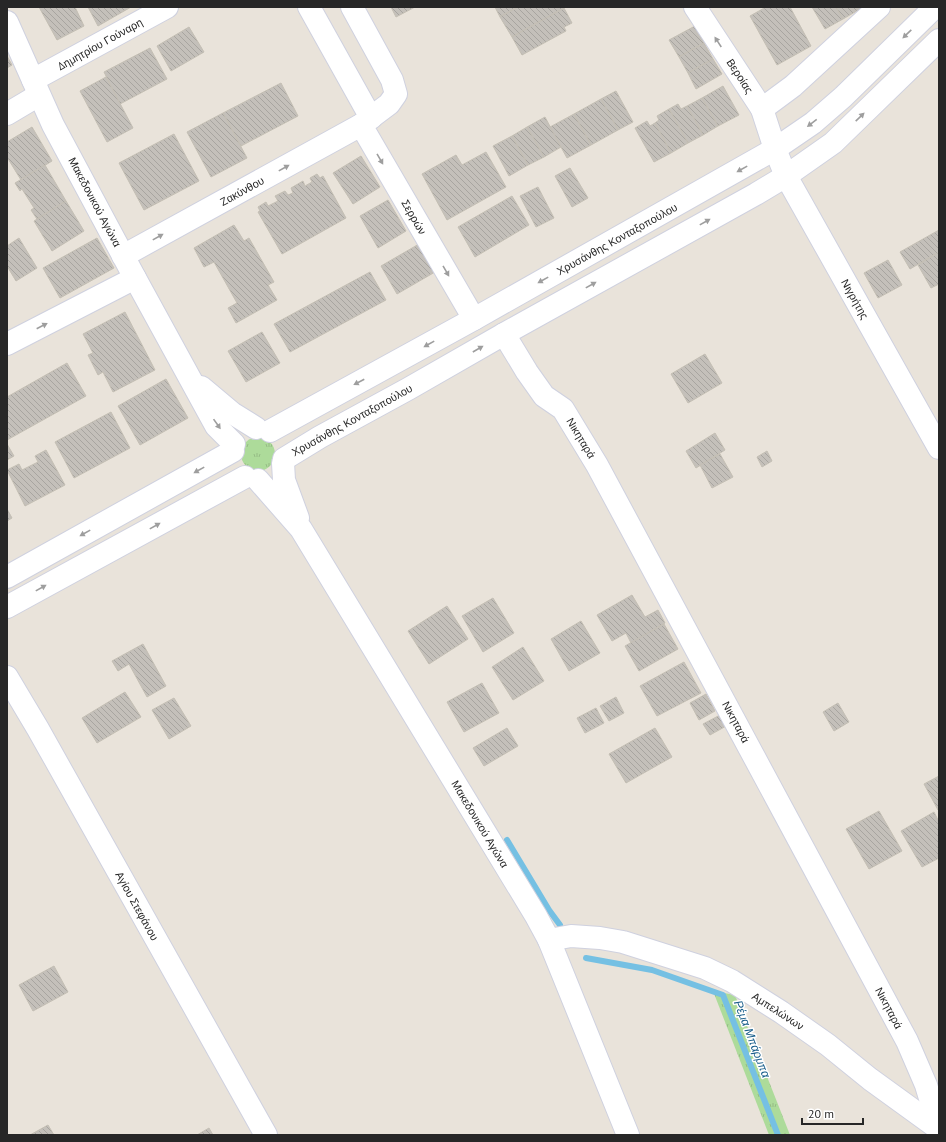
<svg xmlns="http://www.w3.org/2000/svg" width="946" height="1142" font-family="'PT Sans',sans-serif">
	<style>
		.grass { fill: url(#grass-tufts) }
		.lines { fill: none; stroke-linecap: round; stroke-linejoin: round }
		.stream { stroke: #75c0e3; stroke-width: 6 }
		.building { fill: url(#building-back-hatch); stroke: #c4bfb4 }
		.street-casing { stroke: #cfd1df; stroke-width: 24 }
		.secondary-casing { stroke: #cfd1df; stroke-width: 24 }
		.street { stroke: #fff; stroke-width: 22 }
		.secondary { stroke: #fff; stroke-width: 22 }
		.oneway { fill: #9e9e9e }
		.labels { text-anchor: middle; stroke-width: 3; stroke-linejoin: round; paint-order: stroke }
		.street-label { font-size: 11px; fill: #272727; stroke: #fff }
		.water-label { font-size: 12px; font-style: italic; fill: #185d8a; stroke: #fff }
	</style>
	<defs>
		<pattern id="grass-tufts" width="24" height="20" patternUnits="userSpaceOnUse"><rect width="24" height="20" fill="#addb9a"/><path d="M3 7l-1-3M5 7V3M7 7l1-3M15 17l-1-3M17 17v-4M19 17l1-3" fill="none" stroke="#95bc85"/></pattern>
		<pattern id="building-back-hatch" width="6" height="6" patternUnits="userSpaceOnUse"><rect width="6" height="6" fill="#c4c0ba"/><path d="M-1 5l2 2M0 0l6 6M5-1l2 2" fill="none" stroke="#a8a5a0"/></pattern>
	</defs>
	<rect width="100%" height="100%" fill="#e9e3da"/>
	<g class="grass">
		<circle cx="258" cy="454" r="17"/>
		<path d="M713,991L735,995L790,1135H769Z"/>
	</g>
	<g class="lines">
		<g class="stream">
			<path d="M507,840L549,910L560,925"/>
			<path d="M586,958L652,970L723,995L778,1135"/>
		</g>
	</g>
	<g class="building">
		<path d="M39,7H75L84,26L57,40Z"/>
		<path d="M88,7H131L98,26Z"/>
		<path d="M391,7H415L396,17Z"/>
		<path d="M495,7H518L500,17Z"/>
		<path d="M518,7H564V8L512,37L500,17Z"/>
		<path d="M766,7H790L811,46L777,65L750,16Z"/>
		<path d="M812,7H836L843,19L825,29Z"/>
		<path d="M836,7H858L860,9L843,19Z"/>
		<path d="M564,8L572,23L564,27L566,31L522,55L512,37Z"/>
		<path d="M695,26L704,43L679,57L669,40Z"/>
		<path d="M189,27L204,52L171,71L157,46Z"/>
		<path d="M704,43L713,59L688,73L679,57Z"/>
		<path d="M150,48L167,79L120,104L104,72Z"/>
		<path d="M7,56L12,65L7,68Z"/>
		<path d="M713,59L722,74L696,89L688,73Z"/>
		<path d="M106,77L133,128L107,142L80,91Z"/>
		<path d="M281,83L298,116L241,146L223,113Z"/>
		<path d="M723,86L739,115L718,126L702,98Z"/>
		<path d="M616,91L633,122L618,130L601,99Z"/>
		<path d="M702,98L718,126L703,135L687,106Z"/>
		<path d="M601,99L618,130L591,145L574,114Z"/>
		<path d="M678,104L681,109L687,106L703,135L688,143L669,109Z"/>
		<path d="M669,109L688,143L671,153L655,123L659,120L657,116Z"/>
		<path d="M223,113L247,158L211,177L187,132Z"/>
		<path d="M574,114L591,145L567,158L550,127Z"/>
		<path d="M545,117L561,147L544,157L527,127Z"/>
		<path d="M647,121L650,126L655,123L671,153L654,162L635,128Z"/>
		<path d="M32,127L52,161L21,180L7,157V142Z"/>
		<path d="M527,127L544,157L528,165L512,136Z"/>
		<path d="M174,134L199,181L144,210L119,163Z"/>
		<path d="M512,136L528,165L509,176L493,146Z"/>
		<path d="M486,152L506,187L447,220L422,174L456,155L462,165Z"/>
		<path d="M361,156L380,187L353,204L333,173Z"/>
		<path d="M45,165L66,201L37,219L31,210L34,208L22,189L20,191L15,183Z"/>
		<path d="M570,168L588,198L572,207L555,176Z"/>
		<path d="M317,174L320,178L323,176L346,218L282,254L258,212L260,211L258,207L266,202L268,206L278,201L275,196L285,191L288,195L293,193L291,188L303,181L305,186L312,182L310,178Z"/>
		<path d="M538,187L554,218L536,227L520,196Z"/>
		<path d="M512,196L529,225L475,257L458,227Z"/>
		<path d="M388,200L406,231L378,248L360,216Z"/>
		<path d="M66,201L84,231L52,251L34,221Z"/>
		<path d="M234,225L244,241L249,238L274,282L268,285L277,300L236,323L228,308L237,303L214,262L204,267L194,248Z"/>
		<path d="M939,230V252L910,269L900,252Z"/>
		<path d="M19,238L37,268L16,281L7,266V246Z"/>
		<path d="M97,238L114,268L60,298L43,268Z"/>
		<path d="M419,244L435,272L397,294L381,266Z"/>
		<path d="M939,252V284L931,288L918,265Z"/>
		<path d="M888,260L902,285L878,298L864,273Z"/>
		<path d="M370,272L386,300L290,352L274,324Z"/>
		<path d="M125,312L155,370L113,392L103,372L98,375L88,355L93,353L83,334Z"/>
		<path d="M262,332L280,363L246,382L228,351Z"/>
		<path d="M705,354L722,383L688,403L671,374Z"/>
		<path d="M67,363L86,396L7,440V397Z"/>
		<path d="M166,379L188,418L140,445L118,406Z"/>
		<path d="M111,412L130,448L74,478L55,442Z"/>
		<path d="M715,433L725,450L696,468L686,451Z"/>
		<path d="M7,444L14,456L7,460Z"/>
		<path d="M46,450L65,485L25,506L7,470L19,464L22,470L38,462L35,456Z"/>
		<path d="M767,451L772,461L762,467L757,457Z"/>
		<path d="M720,454L733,477L712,488L700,465Z"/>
		<path d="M7,509L12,518L7,521Z"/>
		<path d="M632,595L645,617L658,610L665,623L631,643L626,633L612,641L597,615Z"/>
		<path d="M493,598L514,633L483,652L462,616Z"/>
		<path d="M447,606L468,639L429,664L408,631Z"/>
		<path d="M581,621L600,653L569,671L551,639Z"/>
		<path d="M664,624L678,649L639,671L625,646Z"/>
		<path d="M143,644L166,686L147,697L129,664L118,671L112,661Z"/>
		<path d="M523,647L544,681L513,700L492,667Z"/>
		<path d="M684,662L701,693L657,716L640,686Z"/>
		<path d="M482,683L499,713L464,732L447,702Z"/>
		<path d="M125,692L141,717L97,743L82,718Z"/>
		<path d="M706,694L715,711L699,720L690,703Z"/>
		<path d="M616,697L624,713L609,721L600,706Z"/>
		<path d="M174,698L191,726L169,739L152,710Z"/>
		<path d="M838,703L849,722L834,731L823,712Z"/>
		<path d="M596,708L604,723L585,733L577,718Z"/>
		<path d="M722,714L728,725L710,735L703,724Z"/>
		<path d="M507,728L518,746L484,766L473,748Z"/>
		<path d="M655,728L672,757L626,783L609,754Z"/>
		<path d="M939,776V809L938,810L924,784Z"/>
		<path d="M879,811L902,851L869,869L846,829Z"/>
		<path d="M934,812L939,822V858L922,867L901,831Z"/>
		<path d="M54,966L68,992L33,1011L19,985Z"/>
		<path d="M48,1125L54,1135H30Z"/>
		<path d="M209,1128L213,1135H197Z"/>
	</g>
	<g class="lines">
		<g class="street-casing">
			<g id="street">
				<path d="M309,7L371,118"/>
				<path d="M695,7L762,109L775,149L786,176L939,448"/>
				<path d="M33,80L167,7"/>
				<path d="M762,109L793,86L879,7"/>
				<path d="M7,114L39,95"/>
				<path d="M361,125L474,319"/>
				<path d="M123,256L361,125L389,104L396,94L392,80L352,7"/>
				<path d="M504,334L527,372L544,396L563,409L597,465L907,1041L926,1085L939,1128"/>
				<path d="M7,344L135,278"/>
				<path d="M7,677L38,729L266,1135"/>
				<path d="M549,940L571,936L600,938L623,942L705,968L732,981L781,1012L828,1045L870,1079L939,1129"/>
			</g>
		</g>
		<g class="secondary-casing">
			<g id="secondary">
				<path d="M7,22L53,125L135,278L216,426L234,444"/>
				<path d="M201,387L232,413L256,428"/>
				<path d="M270,431L474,319L775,149L813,123L843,97L935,7"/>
				<path d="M284,459L320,437L408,389L504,334L756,194L786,176L833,143L939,40"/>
				<path d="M283,463L284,480L298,518"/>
				<path d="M258,480L301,529L536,916L549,940L628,1135"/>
				<path d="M7,577L233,451"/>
				<path d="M7,607L245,477"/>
			</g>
		</g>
		<use href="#street" class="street"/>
		<use href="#secondary" class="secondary"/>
	</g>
	<defs><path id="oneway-solid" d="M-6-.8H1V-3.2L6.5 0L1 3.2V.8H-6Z"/></defs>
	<g class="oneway">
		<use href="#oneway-solid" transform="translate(907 34) rotate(136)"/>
		<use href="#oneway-solid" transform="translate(718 42) rotate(-123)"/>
		<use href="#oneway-solid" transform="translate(860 117) rotate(-44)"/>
		<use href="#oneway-solid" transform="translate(812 123) rotate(142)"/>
		<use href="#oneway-solid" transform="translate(380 159) rotate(60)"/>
		<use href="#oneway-solid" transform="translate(284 168) rotate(-29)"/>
		<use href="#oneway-solid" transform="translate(742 169) rotate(151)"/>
		<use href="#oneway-solid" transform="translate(705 222) rotate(-29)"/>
		<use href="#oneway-solid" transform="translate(158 237) rotate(-29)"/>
		<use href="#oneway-solid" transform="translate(446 271) rotate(60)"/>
		<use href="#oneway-solid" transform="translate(543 280) rotate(151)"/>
		<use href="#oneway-solid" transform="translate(591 285) rotate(-29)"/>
		<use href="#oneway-solid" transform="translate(42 326) rotate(-27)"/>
		<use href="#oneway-solid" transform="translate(429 344) rotate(151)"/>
		<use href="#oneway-solid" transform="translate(478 349) rotate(-30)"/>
		<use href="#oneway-solid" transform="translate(359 382) rotate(152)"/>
		<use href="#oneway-solid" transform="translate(217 424) rotate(55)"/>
		<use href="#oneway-solid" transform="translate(199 470) rotate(151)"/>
		<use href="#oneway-solid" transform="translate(155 526) rotate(-29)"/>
		<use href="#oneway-solid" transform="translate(85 533) rotate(151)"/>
		<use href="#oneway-solid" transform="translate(41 588) rotate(-29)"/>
	</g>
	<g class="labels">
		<g class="street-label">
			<text transform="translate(100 44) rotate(-29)" y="4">Δημητρίου Γούναρη</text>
			<text transform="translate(740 76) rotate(57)" y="4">Βεροίας</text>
			<text transform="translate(242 191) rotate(-29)" y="4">Ζακύνθου</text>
			<text transform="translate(95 202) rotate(62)" y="4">Μακεδονικού Αγώνα</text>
			<text transform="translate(414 217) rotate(60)" y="4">Σερρών</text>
			<text transform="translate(617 239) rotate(-29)" y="4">Χρυσάνθης Κονταξοπούλου</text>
			<text transform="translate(855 299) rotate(61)" y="4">Νιγρήτης</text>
			<text transform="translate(352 420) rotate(-29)" y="4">Χρυσάνθης Κονταξοπούλου</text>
			<text transform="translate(581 438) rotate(59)" y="4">Νικηταρά</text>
			<text transform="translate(736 722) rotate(62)" y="4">Νικηταρά</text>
			<text transform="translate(480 824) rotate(59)" y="4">Μακεδονικού Αγώνα</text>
			<text transform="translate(137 906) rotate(61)" y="4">Αγίου Στεφάνου</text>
			<text transform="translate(889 1008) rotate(62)" y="4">Νικηταρά</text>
			<text transform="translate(778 1011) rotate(33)" y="4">Αμπελώνων</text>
		</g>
		<g class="water-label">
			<text transform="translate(752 1039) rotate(69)" y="4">Ρέμα Μπάρμπα</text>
		</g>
	</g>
	<rect width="946" height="1142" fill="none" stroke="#272727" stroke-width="16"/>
	<path d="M802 1118v6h61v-6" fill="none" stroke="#272727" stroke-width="2"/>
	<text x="808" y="1118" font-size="12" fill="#272727" stroke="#ffffff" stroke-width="3" paint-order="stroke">20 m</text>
</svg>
